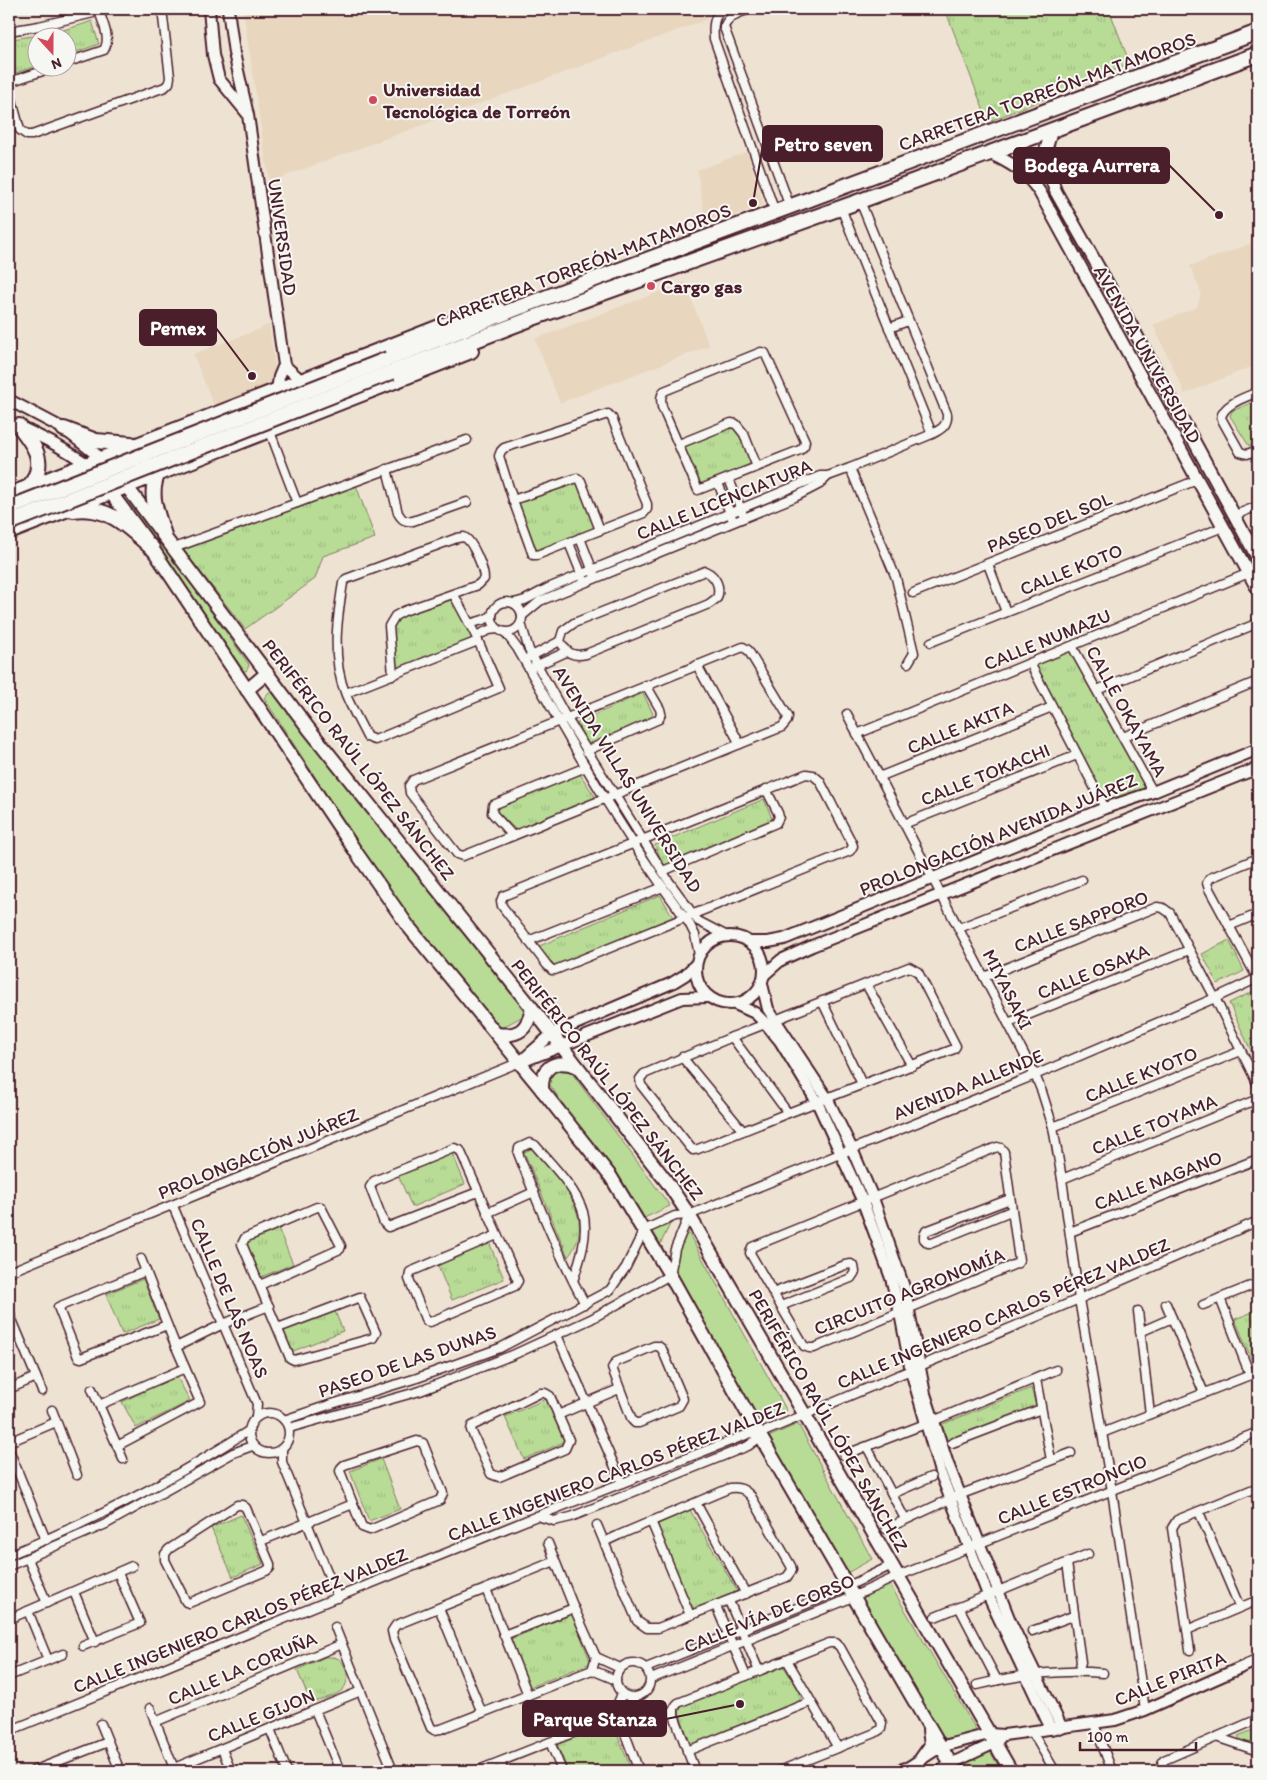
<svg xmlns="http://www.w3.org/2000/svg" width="1267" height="1780" font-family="Itim,sans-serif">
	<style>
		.built { fill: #e8d6be }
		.grass { fill: #b8dc96; stroke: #817e60 }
		.park { fill: url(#park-tufts); stroke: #817e60 }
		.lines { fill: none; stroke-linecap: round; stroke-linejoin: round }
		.minor-casing { stroke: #4a1f2b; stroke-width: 11 }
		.tertiary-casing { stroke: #4a1f2b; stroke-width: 14 }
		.secondary-casing { stroke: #4a1f2b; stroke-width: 15 }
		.primary-casing { stroke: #4a1f2b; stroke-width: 16 }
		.trunk-casing { stroke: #4a1f2b; stroke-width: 18 }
		.minor { stroke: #f6f6f2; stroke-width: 8 }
		.tertiary { stroke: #f6f6f2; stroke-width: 10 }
		.secondary { stroke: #f6f6f2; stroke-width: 11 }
		.primary { stroke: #f6f6f2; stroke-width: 12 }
		.trunk { stroke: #f6f6f2; stroke-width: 14 }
		.trunk-bridge-casing { stroke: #4a1f2b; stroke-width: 18; stroke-linecap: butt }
		.trunk-bridge { stroke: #f6f6f2; stroke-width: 14 }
		.poi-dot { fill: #d1495b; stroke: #f6f6f2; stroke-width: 2 }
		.labels { text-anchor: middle; stroke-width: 4; stroke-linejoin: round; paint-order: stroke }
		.poi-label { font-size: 19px; font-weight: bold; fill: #4a1f2b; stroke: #f6f6f2; text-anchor: start }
		.street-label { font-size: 19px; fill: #4a1f2b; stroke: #f6f6f2 }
		.leader { fill: none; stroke: #4a1f2b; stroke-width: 2 }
		.callout-dot { fill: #4a1f2b; stroke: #f6f6f2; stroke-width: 2 }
		.callout { fill: #4a1f2b; stroke: #4a1f2b; stroke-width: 2 }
		.callout-label { font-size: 20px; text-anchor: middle; font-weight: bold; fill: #fff }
	</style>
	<defs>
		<pattern id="park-tufts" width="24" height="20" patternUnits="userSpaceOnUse" patternTransform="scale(1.25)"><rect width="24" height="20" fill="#b8dc96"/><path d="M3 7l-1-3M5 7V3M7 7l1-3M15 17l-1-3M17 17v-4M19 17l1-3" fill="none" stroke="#a0bc81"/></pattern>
	</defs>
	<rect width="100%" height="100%" fill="#eee3d3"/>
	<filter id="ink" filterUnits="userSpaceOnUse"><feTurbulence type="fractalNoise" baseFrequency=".02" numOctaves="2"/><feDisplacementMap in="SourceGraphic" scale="10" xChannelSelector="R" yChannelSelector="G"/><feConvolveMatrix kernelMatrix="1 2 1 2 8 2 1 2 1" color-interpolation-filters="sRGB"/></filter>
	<g filter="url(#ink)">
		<g class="built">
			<path d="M243,9H705L708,19L269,182Z"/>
			<path d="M747,152L764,205L706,225L697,170Z"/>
			<path d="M1258,241V364L1185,394L1153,325L1197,307L1201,293L1190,266Z"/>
			<path d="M685,282L709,346L560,403L535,339Z"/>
			<path d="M269,324L275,366L273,383L214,406L193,354L260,329Z"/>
		</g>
		<g class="grass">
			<path d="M124,496L129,498L248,663L249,666L246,671H241L123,498Z"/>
			<path d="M269,692H274L527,1014L501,1028L441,960L373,867L264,698Z"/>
			<path d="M568,1068L670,1206L642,1219L548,1082L552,1070Z"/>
			<path d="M675,1214L659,1247L649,1227Z"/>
			<path d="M685,1227L787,1411L757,1422L673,1275Z"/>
			<path d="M798,1424L872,1559L847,1573L766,1438Z"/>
			<path d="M889,1583L978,1733L944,1740L861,1599Z"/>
			<path d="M990,1751L1001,1771H963L960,1767Z"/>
		</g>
		<g class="park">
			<path d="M945,9H1109L1130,64L988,122Z"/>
			<path d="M92,21L99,44L68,55V38H38L37,66L16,73L9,45L12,39C40,35 66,31 92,21Z"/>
			<path d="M1258,400V442L1249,446L1230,416L1232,411Z"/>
			<path d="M736,425L756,466L699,489L681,445Z"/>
			<path d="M578,481L597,529L535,552L517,502Z"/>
			<path d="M356,485L375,538L323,556L315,579L245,629L182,548Z"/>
			<path d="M454,599L474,639L397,670L393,625L400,617Z"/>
			<path d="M1072,649L1149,790L1105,803L1035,664Z"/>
			<path d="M643,693L655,718L588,748L577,723Z"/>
			<path d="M580,774L596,798L517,831L496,810L498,808Z"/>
			<path d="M764,799L773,821L664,867L655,845Z"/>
			<path d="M660,895L673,917L556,967L537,947Z"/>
			<path d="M1229,940L1244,971L1218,984L1202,954Z"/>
			<path d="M1256,990L1258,993V1066L1229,1003Z"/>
			<path d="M533,1148C557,1179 600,1217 568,1257L524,1152Z"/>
			<path d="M452,1152L465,1184L412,1207L398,1175Z"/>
			<path d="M278,1228L293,1264L261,1277L246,1242Z"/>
			<path d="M489,1242L504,1279L452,1300L437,1264Z"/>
			<path d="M143,1279L159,1319L122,1334L106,1294Z"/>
			<path d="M334,1309L343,1331L291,1352L281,1331Z"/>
			<path d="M1258,1310V1367L1255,1368L1235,1319Z"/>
			<path d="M176,1375L190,1401L136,1428L122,1402Z"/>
			<path d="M1031,1388L1036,1406L945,1442L938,1426Z"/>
			<path d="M546,1399L565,1442L524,1459L505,1417Z"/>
			<path d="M381,1459L400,1509L369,1521L350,1471Z"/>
			<path d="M690,1510L737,1591L691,1611L656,1525Z"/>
			<path d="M241,1515L263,1564L233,1577L211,1528Z"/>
			<path d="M572,1614L591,1663L530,1687L511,1639Z"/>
			<path d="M325,1657C328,1657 331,1657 334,1657C347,1660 352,1683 341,1691C333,1697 320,1700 311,1703L297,1670Z"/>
			<path d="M775,1667H784L802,1695L799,1701L693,1744L689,1740L679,1712L682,1706Z"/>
			<path d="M613,1724L631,1769L624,1771H568L557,1744Z"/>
			<path d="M1258,1728V1745L1241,1741L1238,1736Z"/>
		</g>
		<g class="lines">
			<g class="minor-casing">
				<g id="minor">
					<path d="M722,9C713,16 713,28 714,39L775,212"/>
					<path d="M750,9C739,13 729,15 724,27L790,207"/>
					<path d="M9,31L39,26L110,9"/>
					<path d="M68,62L104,50C111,39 103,23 99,11"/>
					<path d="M9,82L52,68"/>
					<path d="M9,89L20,130L27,135H32L165,87L169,83L170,77L162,9"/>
					<path d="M841,208L932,434"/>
					<path d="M889,328L908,321"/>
					<path d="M761,352L765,353L805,441L804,446L800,450L698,490L662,407C661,400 660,397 664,391Z"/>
					<path d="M1258,392C1246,397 1223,404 1221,418L1240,452L1247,454L1258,450"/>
					<path d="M608,414L612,418L647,504V509L644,513L537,555H533L513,500L499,456L501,451L504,448Z"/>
					<path d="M269,429L297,503L467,440"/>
					<path d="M679,444L731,423L736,424L744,434L757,467"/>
					<path d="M850,468L896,578L914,653L908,663"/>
					<path d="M387,469L398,513C402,520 405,522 413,521L467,502"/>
					<path d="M729,479L742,512"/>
					<path d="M718,483L732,518"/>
					<path d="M513,500L577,478L581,481L600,530"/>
					<path d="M1235,515L1258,506"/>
					<path d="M580,538L594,574"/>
					<path d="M569,543L583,578"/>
					<path d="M174,548L297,503"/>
					<path d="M988,564L1006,612"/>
					<path d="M705,571C716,576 721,587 717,598L709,604L586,654C572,657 567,653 560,641L563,631L574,623Z"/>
					<path d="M913,593L1197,480"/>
					<circle cx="507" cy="617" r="15"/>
					<path d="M514,603L525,600L548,588L820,476H828L850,468L932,434C941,429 948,426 947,414L860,201"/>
					<path d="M522,616L540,601L795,497L820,484L828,476"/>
					<path d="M521,623L529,650L566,717L668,880L698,921L727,936"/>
					<path d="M469,624L483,620L492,616"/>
					<path d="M505,632L517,648C571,742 623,836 689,923L695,935L699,955"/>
					<path d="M476,636L489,630L497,629"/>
					<path d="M931,642L1223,527"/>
					<path d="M1072,646L1153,792"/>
					<path d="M743,647L748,650L788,716L787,721L782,727L463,856L457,854L410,793L409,786L413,780Z"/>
					<path d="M528,658L560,641"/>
					<path d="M1030,663L1105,808"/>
					<path d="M697,665L740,744"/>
					<path d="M533,667L566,652"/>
					<path d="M393,675L389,626L395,616L404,611L478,585L484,579C484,569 473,541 464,537L457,538L346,579L343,583C337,619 331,660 346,695C352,709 360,723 367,737L375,740L499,688L476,636L454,595"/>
					<path d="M1097,690L1258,623"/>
					<path d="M346,693L478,641"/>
					<path d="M847,714L1035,1075L1042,1092L1053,1127L1062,1179L1079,1299L1112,1491L1145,1710"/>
					<path d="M857,734L1249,573"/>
					<path d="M1123,737L1258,681"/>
					<path d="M586,751L659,719L661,713L660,709L646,685"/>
					<path d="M806,774L813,775L820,781L852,843L853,846L850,851L555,970H552L547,965L502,906L501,901L503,896Z"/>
					<path d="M879,777L1052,707"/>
					<path d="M904,824L1077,755"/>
					<path d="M513,836L492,813L493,805L586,767"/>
					<path d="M1258,858L1210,878L1207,883L1209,889L1258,979"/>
					<path d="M663,871L776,823L779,817L778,813L766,789"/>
					<path d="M1229,926L1258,914"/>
					<path d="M959,928L1082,880"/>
					<path d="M528,941L663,887"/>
					<path d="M909,967L918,972L956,1046L954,1049L788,1113L698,1149L693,1150L690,1147L641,1085L640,1079L644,1074L732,1037Z"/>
					<path d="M984,977L1157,907L1163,908L1170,913L1215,998L1258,1085"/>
					<path d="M866,984L912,1066"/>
					<path d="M822,1001L862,1084"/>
					<path d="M1008,1023L1189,950"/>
					<path d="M732,1037L788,1113"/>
					<path d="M682,1057L743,1131"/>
					<path d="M1053,1127L1241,1051"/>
					<path d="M997,1147L1001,1148L1004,1152L1019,1260L1018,1263L814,1348H809L804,1346L750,1253L752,1247Z"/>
					<path d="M1062,1179L1258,1099"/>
					<path d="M478,1192L388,1227L384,1223L370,1187L374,1181L454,1148L460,1150L518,1281L515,1286L430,1322L426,1321L409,1279L410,1272L497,1235"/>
					<path d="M1010,1199L926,1231L924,1235V1239L928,1243H932L1011,1211"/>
					<path d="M173,1206L257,1404L256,1417"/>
					<path d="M487,1213L534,1192"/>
					<path d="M1070,1232L1258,1159"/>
					<path d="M146,1271L58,1307L78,1357L81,1358L167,1325"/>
					<path d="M9,1272L520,1062"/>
					<path d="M573,1281C580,1260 589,1234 583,1212C576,1188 550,1163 535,1145L530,1143L519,1148L518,1153C538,1204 559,1256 585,1304"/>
					<path d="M260,1285L340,1249L341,1246L321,1207H317L245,1238L242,1244L290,1358L294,1360L373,1338L376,1333L360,1297L278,1328"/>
					<path d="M773,1293L845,1265L851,1264L854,1266L855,1272L851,1278L781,1306"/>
					<path d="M1220,1298L1250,1375"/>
					<path d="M1166,1304L1204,1393"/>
					<path d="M1203,1305L1258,1283"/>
					<path d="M1138,1311L1150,1414"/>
					<path d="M10,1315L42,1391"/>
					<path d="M1140,1332L1172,1318"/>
					<path d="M557,1335L622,1483"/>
					<path d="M654,1346H658L662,1349L683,1399L679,1406L639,1423H635L632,1420L612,1368L616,1362Z"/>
					<path d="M176,1347L223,1324L269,1306"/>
					<path d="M1036,1379L1051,1460"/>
					<path d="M9,1389L36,1377"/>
					<path d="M92,1389L123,1459"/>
					<path d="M540,1393H545L550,1396L569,1440L565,1449L499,1477L491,1474L471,1430L472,1426Z"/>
					<path d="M99,1405L185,1368"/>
					<path d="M52,1410L77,1475"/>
					<circle cx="269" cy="1433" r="20"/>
					<path d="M558,1415L619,1389"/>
					<path d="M284,1420L332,1404L417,1378L500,1348L610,1290L626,1267L644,1230L675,1216L689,1215L1035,1075L1215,998L1258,978"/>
					<path d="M289,1428L420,1391L515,1354L591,1319L670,1275L675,1249L689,1215"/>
					<path d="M1102,1433L1258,1372"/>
					<path d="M417,1441L423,1443L443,1493L440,1500L370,1530L362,1527L340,1471L341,1468L344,1465Z"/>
					<path d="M9,1442L56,1422"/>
					<path d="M952,1443L1041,1409"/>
					<path d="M117,1446L200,1402L176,1347L141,1259"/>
					<path d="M867,1447L905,1519"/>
					<path d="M282,1449V1462L338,1598"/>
					<path d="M9,1450L46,1540"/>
					<path d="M844,1455L933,1421L1056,1370"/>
					<path d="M892,1494L931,1477"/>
					<path d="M696,1503L746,1594"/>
					<path d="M237,1505H242L246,1508L270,1564V1568L266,1571L189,1603L186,1602L165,1560V1554L169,1549Z"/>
					<path d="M1199,1512L1240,1608"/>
					<path d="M537,1516L554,1521L571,1517L748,1446L756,1440L759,1434"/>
					<path d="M651,1521L690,1615"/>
					<path d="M597,1525L637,1621L647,1628H658L787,1577L792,1570L791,1566L751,1496C744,1489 740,1487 730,1488L619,1535L604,1542"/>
					<path d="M886,1529L959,1495L1071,1453"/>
					<path d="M261,1541L353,1504"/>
					<path d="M548,1543L574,1608L596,1657L592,1670L441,1729L434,1730L431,1728L394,1640L392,1631L396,1625L555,1561"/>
					<path d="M9,1555C93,1521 172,1480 248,1431"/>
					<path d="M28,1559L47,1603"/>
					<path d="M1067,1563L1081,1662L1079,1671"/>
					<path d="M9,1566L106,1524L233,1453L252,1446"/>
					<path d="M486,1589L528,1695"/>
					<path d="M74,1592L95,1642"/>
					<path d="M729,1601L759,1671"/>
					<path d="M716,1606L746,1676"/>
					<path d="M959,1607L997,1680"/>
					<path d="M439,1608L482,1713"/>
					<path d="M28,1611L48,1660"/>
					<path d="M935,1617L1088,1554"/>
					<path d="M9,1619L132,1566"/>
					<path d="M335,1627L393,1771"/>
					<path d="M1187,1630L1258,1600"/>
					<path d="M1032,1631L1073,1616"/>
					<path d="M504,1635L574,1608"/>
					<path d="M83,1646L140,1623L118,1573"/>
					<path d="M1190,1650L1172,1528L1177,1520L1258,1487"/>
					<path d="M596,1657L620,1668"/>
					<path d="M787,1660L838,1748"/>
					<circle cx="633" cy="1680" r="17"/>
					<path d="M646,1668L834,1593L892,1565"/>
					<path d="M592,1670L616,1680"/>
					<path d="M9,1676L63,1654"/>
					<path d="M651,1679L839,1603L898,1576L1258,1432"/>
					<path d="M977,1685C1017,1675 1061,1669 1103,1673"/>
					<path d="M150,1708L175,1771"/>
					<path d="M315,1710L340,1771"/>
					<path d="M611,1718L622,1694"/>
					<path d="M155,1722L342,1644"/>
					<path d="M621,1723L632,1698"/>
					<path d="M101,1724L120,1771"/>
					<path d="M1094,1724L1112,1771"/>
					<path d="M270,1729L287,1771"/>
					<path d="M9,1731L537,1516L751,1433L759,1434L1079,1299L1258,1221"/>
					<path d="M1032,1732L1055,1771"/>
					<path d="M1216,1737L1258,1751"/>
					<path d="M550,1742L562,1771"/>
					<path d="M222,1749L231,1771"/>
					<path d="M687,1751L810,1702"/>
					<path d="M500,1762L504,1771"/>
					<path d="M174,1768L361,1691"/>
					<path d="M33,1771L108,1742"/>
					<path d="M476,1771L611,1718L621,1723L639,1771"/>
					<path d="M695,1771L674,1715V1708L678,1703L829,1643H836L840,1647L882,1723L881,1729L875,1733L779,1771"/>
					<path d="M1165,1771L1162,1763L1164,1760L1258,1719"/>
				</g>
			</g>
			<g class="tertiary-casing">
				<g id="tertiary">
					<path d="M209,9L213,55L219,79L246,112"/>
					<path d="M228,9L234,53L248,115L284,365L279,377L277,390"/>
					<path d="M284,365L302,381"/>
					<path d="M9,400L64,429L102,459"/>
					<path d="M9,422C37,434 62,447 87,464"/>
					<circle cx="730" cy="970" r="34"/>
					<path d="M749,942H768L784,939L1105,808L1153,792L1258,749"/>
					<path d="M764,975L781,960L812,946L1258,768"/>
					<path d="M762,984L768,1009L827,1098L852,1149L873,1198L905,1290L925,1394L948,1464L1011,1623L1062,1728"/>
					<path d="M735,1004L755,1013L766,1024L780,1041L817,1102L863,1202L891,1278L900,1313L911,1371L940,1472L988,1595L1051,1729"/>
					<path d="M526,1060L682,998L708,997"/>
					<path d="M520,1062L552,1034L672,983L685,975L695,965"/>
					<path d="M897,1771L909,1767L940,1747L989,1734L1004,1735L1115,1720L1145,1710L1258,1660"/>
					<path d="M940,1771L950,1764L995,1743L1000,1738"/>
				</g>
			</g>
			<g class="secondary-casing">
				<g id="secondary">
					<path d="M1052,130L1045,152L1046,165L1056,192L1131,325L1258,559"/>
					<path d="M989,153C1010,162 1026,172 1039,191L1258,590"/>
				</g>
			</g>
			<g class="primary-casing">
				<g id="primary">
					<path d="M121,479L309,729L532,1008L667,1182L689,1215L1011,1771"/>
					<path d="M105,485L152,548L358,855L408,926L542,1090L611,1177L670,1275L759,1434L955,1771"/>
					<path d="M247,690L267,673"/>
					<path d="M497,1034C519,1037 528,1029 532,1008"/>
					<path d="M542,1090C541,1066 555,1059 576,1066"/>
					<path d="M921,1759L931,1745L929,1730"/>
				</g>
			</g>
			<g class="trunk-casing">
				<g id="trunk">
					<path d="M388,359L515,309L1258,32"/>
					<path d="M392,372L533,318L860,201L1258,54"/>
					<path d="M19,426C35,446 48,463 29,487"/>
					<path d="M64,429L96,441L131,444"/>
					<path d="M158,473C148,494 157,513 164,535"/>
					<path d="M9,495L455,321L475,314L498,309"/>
					<path d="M73,510C109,505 128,527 152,548"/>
					<path d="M9,532L471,351"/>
				</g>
			</g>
			<use href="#minor" class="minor"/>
			<use href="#tertiary" class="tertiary"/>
			<use href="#secondary" class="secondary"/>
			<use href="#primary" class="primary"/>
			<use href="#trunk" class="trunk"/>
			<g class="trunk-bridge-casing">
				<g id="trunk-bridge">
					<path d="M9,508L388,359"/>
					<path d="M9,523L392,372"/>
				</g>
			</g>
			<use href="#trunk-bridge" class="trunk-bridge"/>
		</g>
	</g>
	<g class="poi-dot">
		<circle cx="373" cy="100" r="5"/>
		<circle cx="651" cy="286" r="5"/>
	</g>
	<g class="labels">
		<g class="poi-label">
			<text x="383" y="96">Universidad<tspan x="383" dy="22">Tecnológica de Torreón</tspan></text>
			<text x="661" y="293">Cargo gas</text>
		</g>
		<g class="street-label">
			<text transform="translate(1047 91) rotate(-20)" y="7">CARRETERA TORREÓN-MATAMOROS</text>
			<text transform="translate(283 237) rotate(82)" y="7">UNIVERSIDAD</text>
			<text transform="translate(583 265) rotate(-21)" y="7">CARRETERA TORREÓN-MATAMOROS</text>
			<text transform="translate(1148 354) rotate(61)" y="7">AVENIDA UNIVERSIDAD</text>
			<text transform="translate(724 499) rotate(-22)" y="7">CALLE LICENCIATURA</text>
			<text transform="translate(1049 522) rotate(-22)" y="7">PASEO DEL SOL</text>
			<text transform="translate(1071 569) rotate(-22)" y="7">CALLE KOTO</text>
			<text transform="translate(1047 639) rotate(-22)" y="7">CALLE NUMAZU</text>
			<text transform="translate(1127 711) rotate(61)" y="7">CALLE OKAYAMA</text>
			<text transform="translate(960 727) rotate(-22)" y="7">CALLE AKITA</text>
			<text transform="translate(359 759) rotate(52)" y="7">PERIFÉRICO RAÚL LÓPEZ SÁNCHEZ</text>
			<text transform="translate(985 774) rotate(-22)" y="7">CALLE TOKACHI</text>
			<text transform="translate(628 779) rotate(58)" y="7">AVENIDA VILLAS UNIVERSIDAD</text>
			<text transform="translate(998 834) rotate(-22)" y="7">PROLONGACIÓN AVENIDA JUÁREZ</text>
			<text transform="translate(1081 921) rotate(-21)" y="7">CALLE SAPPORO</text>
			<text transform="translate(1093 971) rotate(-22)" y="7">CALLE OSAKA</text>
			<text transform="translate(1008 989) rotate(63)" y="7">MIYASAKI</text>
			<text transform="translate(1141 1074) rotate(-22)" y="7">CALLE KYOTO</text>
			<text transform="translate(608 1079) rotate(52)" y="7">PERIFÉRICO RAÚL LÓPEZ SÁNCHEZ</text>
			<text transform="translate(968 1084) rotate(-22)" y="7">AVENIDA ALLENDE</text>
			<text transform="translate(1154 1124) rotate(-22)" y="7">CALLE TOYAMA</text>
			<text transform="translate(258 1153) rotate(-22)" y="7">PROLONGACIÓN JUÁREZ</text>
			<text transform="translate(1158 1180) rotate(-21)" y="7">CALLE NAGANO</text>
			<text transform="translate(909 1291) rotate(-22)" y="7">CIRCUITO AGRONOMÍA</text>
			<text transform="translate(230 1298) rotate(67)" y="7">CALLE DE LAS NOAS</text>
			<text transform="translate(1003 1313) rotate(-23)" y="7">CALLE INGENIERO CARLOS PÉREZ VALDEZ</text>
			<text transform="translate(407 1361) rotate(-19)" y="7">PASEO DE LAS DUNAS</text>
			<text transform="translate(829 1420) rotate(60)" y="7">PERIFÉRICO RAÚL LÓPEZ SÁNCHEZ</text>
			<text transform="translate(616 1471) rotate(-21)" y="7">CALLE INGENIERO CARLOS PÉREZ VALDEZ</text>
			<text transform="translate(1072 1489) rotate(-22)" y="7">CALLE ESTRONCIO</text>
			<text transform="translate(769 1613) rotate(-22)" y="7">CALLE VÍA DE CORSO</text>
			<text transform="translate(240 1620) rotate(-22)" y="7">CALLE INGENIERO CARLOS PÉREZ VALDEZ</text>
			<text transform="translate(242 1668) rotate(-23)" y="7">CALLE LA CORUÑA</text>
			<text transform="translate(1170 1678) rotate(-22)" y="7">CALLE PIRITA</text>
			<text transform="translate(261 1715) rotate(-22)" y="7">CALLE GIJON</text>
		</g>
	</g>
	<path class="leader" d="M753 203L763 144M1219 215L1169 165M252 376L216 328M740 1704L666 1719"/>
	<g class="callout-dot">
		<circle cx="753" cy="203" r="5"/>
		<circle cx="1219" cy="215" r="5"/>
		<circle cx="252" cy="376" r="5"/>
		<circle cx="740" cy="1704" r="5"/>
	</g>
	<g class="callout">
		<rect x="763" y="126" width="119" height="35" rx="5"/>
		<rect x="1014" y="148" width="155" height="35" rx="5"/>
		<rect x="140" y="310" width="76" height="35" rx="5"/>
		<rect x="523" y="1701" width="143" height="35" rx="5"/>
	</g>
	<g class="callout-label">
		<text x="823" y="151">Petro seven</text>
		<text x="1092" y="172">Bodega Aurrera</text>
		<text x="178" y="335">Pemex</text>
		<text x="595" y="1726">Parque Stanza</text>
	</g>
	<rect width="1267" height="1780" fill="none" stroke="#f6f6f2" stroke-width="30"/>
	<rect x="15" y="15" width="1237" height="1750" fill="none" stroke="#4a1f2b" stroke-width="2" filter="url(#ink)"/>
	<g transform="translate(52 52) rotate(159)"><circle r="24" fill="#f6f6f2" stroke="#b1a0a2"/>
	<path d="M0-4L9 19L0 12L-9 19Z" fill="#d1495b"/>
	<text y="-8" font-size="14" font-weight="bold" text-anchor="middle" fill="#4a1f2b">N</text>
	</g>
	<path d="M1080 1742v8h116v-8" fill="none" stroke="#4a1f2b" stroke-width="2.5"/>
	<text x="1087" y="1742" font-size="15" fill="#4a1f2b" stroke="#f6f6f2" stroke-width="4" paint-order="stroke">100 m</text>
</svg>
